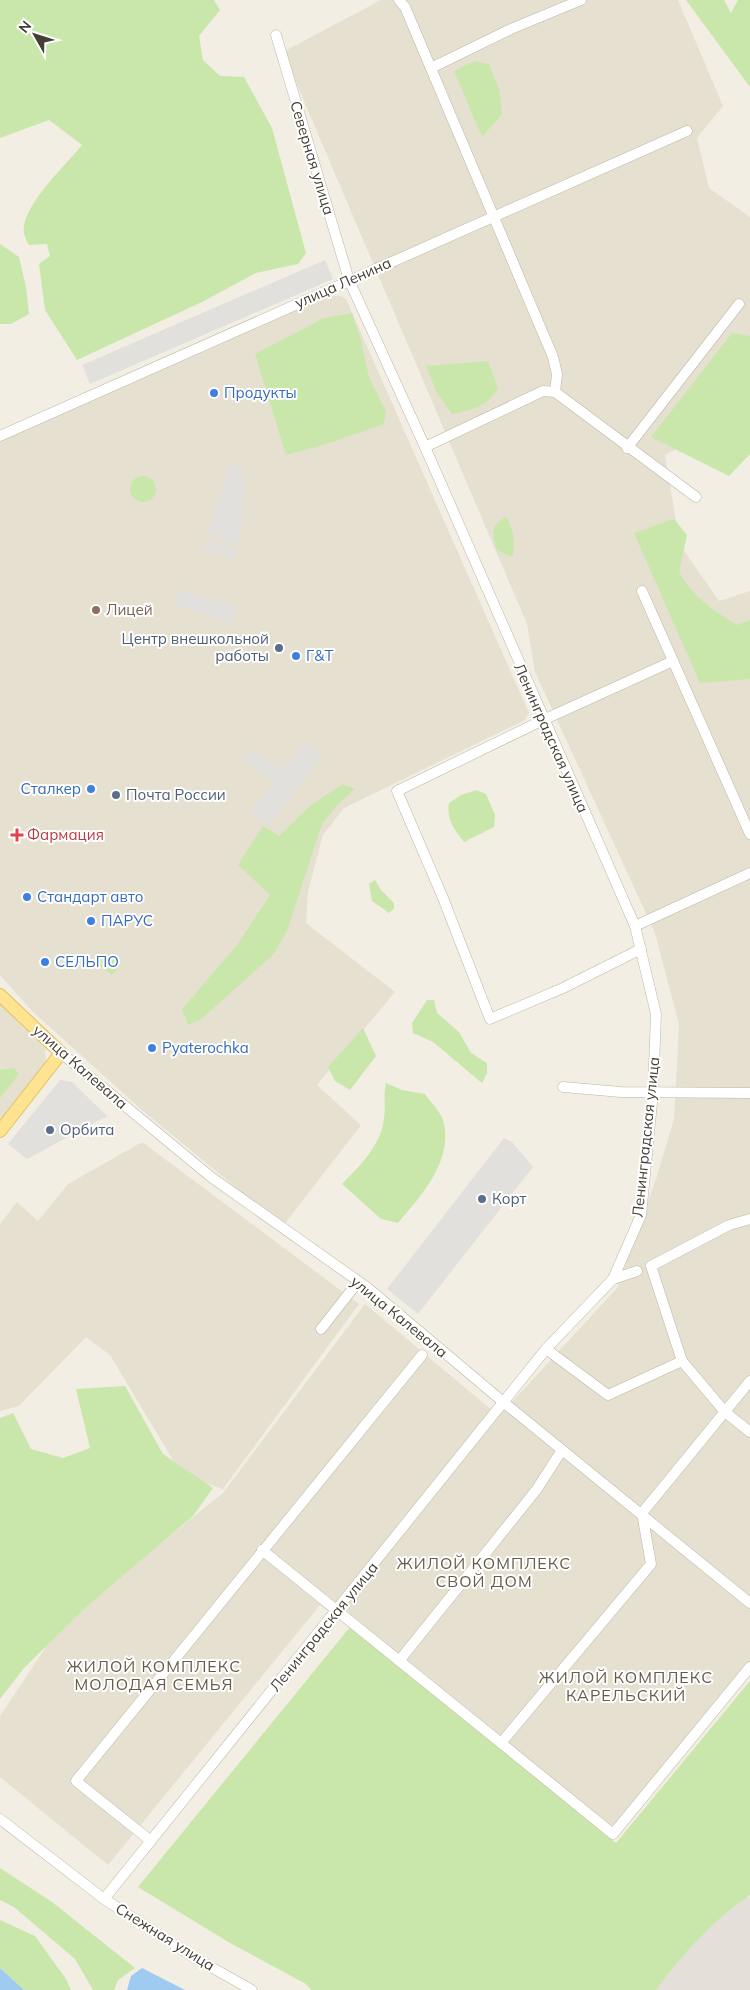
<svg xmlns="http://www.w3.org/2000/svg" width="750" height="1990" font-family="Mulish,sans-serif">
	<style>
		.residential { fill: #e6e0d1 }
		.industrial { fill: #e4dfd9 }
		.green { fill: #c9e7ab }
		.parking { fill: #e2e0dc }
		.water { fill: #9fcbf0 }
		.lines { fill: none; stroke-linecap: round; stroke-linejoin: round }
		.minor-casing { stroke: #bdb6a6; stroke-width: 11 }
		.major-casing { stroke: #e3c160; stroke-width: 14 }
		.minor { stroke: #fff; stroke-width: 10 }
		.major { stroke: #fee490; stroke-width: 12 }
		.shop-dot { fill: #3f7fe0; stroke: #fff; stroke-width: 2 }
		.education-dot { fill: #8d6e63; stroke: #fff; stroke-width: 2 }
		.service-dot { fill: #5c6f8a; stroke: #fff; stroke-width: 2 }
		.health-dot { fill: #e0444e; stroke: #fff; stroke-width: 2 }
		.labels { text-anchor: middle; stroke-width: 4; stroke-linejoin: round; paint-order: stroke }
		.street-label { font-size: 15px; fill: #443e34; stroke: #fff }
		.shop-label { font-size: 15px; fill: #366cbe; stroke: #fff; text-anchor: start }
		.education-label { font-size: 15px; fill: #785e54; stroke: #fff; text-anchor: start }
		.service-label { font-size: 15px; fill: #4e5e75; stroke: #fff; text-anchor: start }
		.health-label { font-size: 15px; fill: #be3a42; stroke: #fff; text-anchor: start }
		.neighbourhood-label { font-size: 16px; letter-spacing: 1px; fill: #665c4b; stroke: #fff }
	</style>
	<rect width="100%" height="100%" fill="#f2eee3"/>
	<g class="residential">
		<path d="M381,0H678L723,106L697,138L709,188L750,217V411L665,455L680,545L719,601L750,591V1670L617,1835L320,1605L108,1865L0,1777V1716L62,1623L223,1493L365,1304L499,1416L617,1288L657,1176L674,1119L679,1025L655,933L535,672L527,624L283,52Z"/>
		<path d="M327,296H341L346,299L529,713L525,720L344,808L323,835L308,892L306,923L395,992L317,1085L361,1125L283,1226L143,1111L32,1011L0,975V437Z"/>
		<path d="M0,1003L24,1028L45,1045L46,1069L0,1124Z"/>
		<path d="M142,1142L359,1304L223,1489L182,1475L110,1355L86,1337L19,1406L0,1411V1224L17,1202L38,1221L68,1184Z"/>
	</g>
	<path class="industrial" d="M745,1893L750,1899V1990H653L685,1947Z"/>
	<g class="green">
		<path d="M0,0H214L220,10L199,36L203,60L220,76L244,77L272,128L306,253L298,264L256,273L202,302L77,360L45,310L39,264L50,256L47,244L29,245C27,242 25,237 24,234C19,208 67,164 82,145L49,120L0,138Z"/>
		<path d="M686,0H724L731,13L738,0H750V87Z"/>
		<path d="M475,61L489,64L499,89L502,114L482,137L454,71Z"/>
		<path d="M0,244L19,257L26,287L29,314L11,324H0Z"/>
		<path d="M352,313L360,336L369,377L386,411L384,424L323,445L286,455L255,354L324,318Z"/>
		<path d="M732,333L750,336V454L729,476L651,437Z"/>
		<path d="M488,361L498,389C487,406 471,411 452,414L437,393L426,366Z"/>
		<circle cx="143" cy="489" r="13"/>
		<path d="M506,517C514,529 515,541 513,556H510L497,550C492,534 490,525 506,517Z"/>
		<path d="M674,519L687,535L679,572C695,599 710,608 737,625L750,620V679L700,683L634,533Z"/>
		<path d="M343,784L355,789L338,804L322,824L287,931L273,955L200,1020L188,1025L182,1009L237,945L270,895L238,865L263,826L279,836L311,805Z"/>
		<path d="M476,790L486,794L495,815L494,827L464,842C454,830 446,818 449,803L461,795Z"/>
		<path d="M375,880L381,890L394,903V909L389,913L372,901L369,884Z"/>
		<path d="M107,953L121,964L112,975L98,964Z"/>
		<path d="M427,1000H434L437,1013L459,1032L471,1053L487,1063V1073L482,1083L433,1042L413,1033L412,1023Z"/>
		<path d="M363,1028L376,1056L350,1090L335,1081L328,1067Z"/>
		<path d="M14,1068L19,1074L0,1098V1070Z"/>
		<path d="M386,1083L402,1090L425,1094C431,1103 443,1114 444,1124C452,1162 421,1196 398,1223L381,1219L342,1184C359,1167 382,1144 384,1118C386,1106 383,1098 386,1083Z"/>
		<path d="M125,1386L163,1454L213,1488L193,1516L86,1607L24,1668L0,1699V1418L13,1413L31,1449L63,1458L90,1448L76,1389Z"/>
		<path d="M350,1627L616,1843L750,1681V1895C713,1920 682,1954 656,1990H311L306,1984L230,1943L138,1887Z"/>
		<path d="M0,1868L52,1902L135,1968L118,1980L114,1990H93L75,1959L14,1907L0,1900Z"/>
		<path d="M0,1920L35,1936L66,1979L71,1990H24L0,1968Z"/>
	</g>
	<g class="parking">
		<path d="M325,260L333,279L90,384L82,365Z"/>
		<path d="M231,462L242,467L244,496L239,546L207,535Z"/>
		<path d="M206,539L237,550L233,560L202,550Z"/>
		<path d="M179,589L236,607L231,623L174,604Z"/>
		<path d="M306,742L323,755L268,826L250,812L274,782L244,759L253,748L283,771Z"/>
		<path d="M60,1080L72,1082L107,1116L27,1159L8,1144Z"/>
		<path d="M504,1138L512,1142L533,1167L418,1314L387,1289Z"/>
	</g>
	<g class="water">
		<path d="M0,1968L24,1990H0Z"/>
		<path d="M142,1968L185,1990H127L131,1976Z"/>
	</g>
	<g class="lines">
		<g class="minor-casing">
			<g id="minor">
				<path d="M399,0L405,7L553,357L557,374L555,392"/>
				<path d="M431,68L511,29L581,0"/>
				<path d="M0,436L687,131"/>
				<path d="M425,447L543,391L555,392L696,497"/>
				<path d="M627,448L739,304"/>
				<path d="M642,591L750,834"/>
				<path d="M635,926L750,873"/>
				<path d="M641,949L563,988L490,1019L443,898L397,791L543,720L673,661"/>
				<path d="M61,1053L211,1177L368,1288L502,1401L750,1603"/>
				<path d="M563,1087L621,1092L750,1093"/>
				<path d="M750,1219L729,1225L651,1266L682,1361L725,1412L750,1432"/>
				<path d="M613,1279L637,1271"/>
				<path d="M321,1329L358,1282"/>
				<path d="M546,1349L608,1395L682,1361"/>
				<path d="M750,1381L642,1513L651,1564L501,1743L613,1834L750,1667"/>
				<path d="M262,1550L501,1743"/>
				<path d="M399,1661L537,1489L562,1450"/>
				<path d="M0,1819L104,1899L195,1958L252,1990"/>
				<path d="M151,1841L76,1781L422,1355"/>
				<path d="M104,1899L546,1349L613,1279L641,1215L653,1092L656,1014L635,926L425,447L349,280L276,35"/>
			</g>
		</g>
		<g class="major-casing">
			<path id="major" d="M0,995L61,1053L0,1131"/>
		</g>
		<use href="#minor" class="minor"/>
		<use href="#major" class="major"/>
	</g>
	<g class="shop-dot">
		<circle cx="214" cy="393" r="5"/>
		<circle cx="296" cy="656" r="5"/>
		<circle cx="91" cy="789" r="5"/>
		<circle cx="27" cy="897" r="5"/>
		<circle cx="91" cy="921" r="5"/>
		<circle cx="45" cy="962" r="5"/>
		<circle cx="152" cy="1048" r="5"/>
	</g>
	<circle class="education-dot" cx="96" cy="610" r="5"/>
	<g class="service-dot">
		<circle cx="279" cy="648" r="5"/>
		<circle cx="116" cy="795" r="5"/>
		<circle cx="50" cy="1130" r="5"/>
		<circle cx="482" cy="1199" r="5"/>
	</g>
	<path class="health-dot" d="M14.5 827.5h5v5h5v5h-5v5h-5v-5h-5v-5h5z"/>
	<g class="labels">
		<g class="street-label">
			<text transform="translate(312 158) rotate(73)" y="5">Северная улица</text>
			<text transform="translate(343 283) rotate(-24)" y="5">улица Ленина</text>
			<text transform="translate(551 738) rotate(66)" y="5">Ленинградская улица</text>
			<text transform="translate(80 1067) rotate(41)" y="5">улица Калевала</text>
			<text transform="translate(646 1137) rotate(-84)" y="5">Ленинградская улица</text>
			<text transform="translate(399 1317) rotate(39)" y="5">улица Калевала</text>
			<text transform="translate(324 1627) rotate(-51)" y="5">Ленинградская улица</text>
			<text transform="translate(165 1937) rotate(32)" y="5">Снежная улица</text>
		</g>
		<g class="shop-label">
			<text x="224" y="398">Продукты</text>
			<text x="306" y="661">Г&amp;Т</text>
			<text x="81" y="794" text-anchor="end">Сталкер</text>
			<text x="37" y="902">Стандарт авто</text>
			<text x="101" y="926">ПАРУС</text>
			<text x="55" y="967">СЕЛЬПО</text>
			<text x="162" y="1053">Pyaterochka</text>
		</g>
		<g class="education-label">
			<text x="106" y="615">Лицей</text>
		</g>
		<g class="service-label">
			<text x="269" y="644" text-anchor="end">Центр внешкольной<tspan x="269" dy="17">работы</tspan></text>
			<text x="126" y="800">Почта России</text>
			<text x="60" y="1135">Орбита</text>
			<text x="492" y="1204">Корт</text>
		</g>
		<g class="health-label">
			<text x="27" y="840">Фармация</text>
		</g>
		<g class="neighbourhood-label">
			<text x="484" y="1569">ЖИЛОЙ КОМПЛЕКС<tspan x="484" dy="18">СВОЙ ДОМ</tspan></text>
			<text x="154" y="1672">ЖИЛОЙ КОМПЛЕКС<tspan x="154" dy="18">МОЛОДАЯ СЕМЬЯ</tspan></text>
			<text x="626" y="1683">ЖИЛОЙ КОМПЛЕКС<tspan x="626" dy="18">КАРЕЛЬСКИЙ</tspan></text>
		</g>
	</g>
	<g transform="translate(35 35) rotate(309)" stroke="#ffffff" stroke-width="4" paint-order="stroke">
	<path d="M0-4L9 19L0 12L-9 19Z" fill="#443e34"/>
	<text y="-8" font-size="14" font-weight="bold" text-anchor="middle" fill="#443e34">N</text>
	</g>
</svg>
